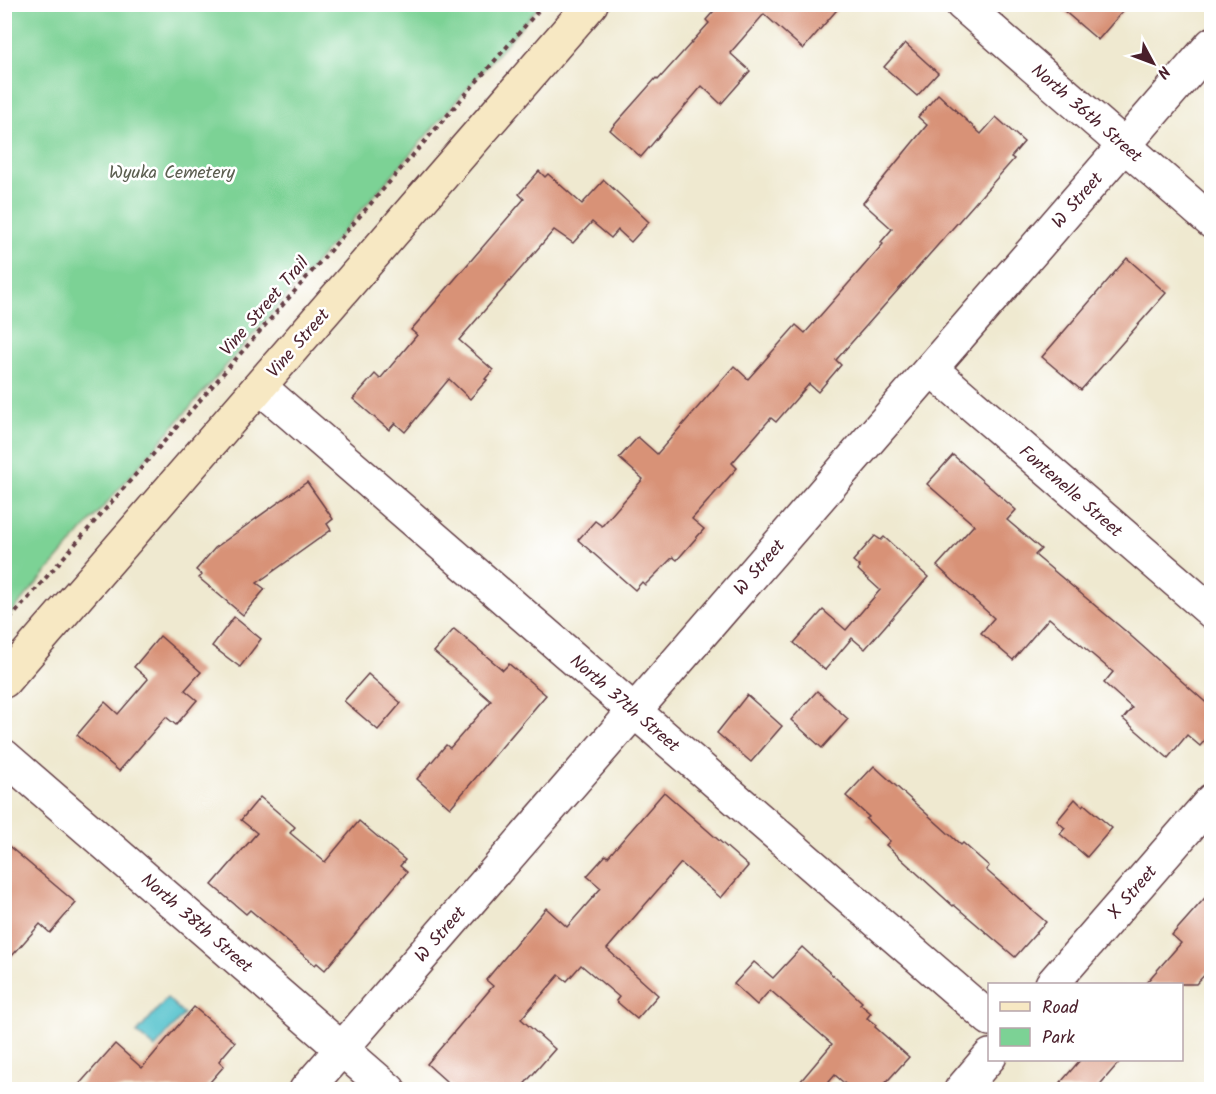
<svg xmlns="http://www.w3.org/2000/svg" width="1216" height="1094" font-family="Kalam,sans-serif">
	<style>
		.green { fill: #7cd295; stroke: #637860; stroke-width: 1.5 }
		.water { fill: #56c3cd; stroke: #50717c; stroke-width: 1.5 }
		.building { fill: #d89277 }
		.lines { fill: none; stroke-linecap: round; stroke-linejoin: round }
		.minor-casing { stroke: #633d44; stroke-width: 36 }
		.secondary-casing { stroke: #633d44; stroke-width: 36 }
		.path { stroke: #633d44; stroke-width: 4; stroke-dasharray: 4.5 4.5; stroke-linecap: butt }
		.minor { stroke: #fff; stroke-width: 33 }
		.secondary { stroke: #f7e8c3; stroke-width: 33 }
		.labels { text-anchor: middle; stroke-width: 5; stroke-linejoin: round; paint-order: stroke }
		.street-label { font-size: 18px; fill: #4a1f2b; stroke: #fff }
		.park-label { font-size: 18px; fill: #5c5e50; stroke: #fff }
	</style>
	<rect width="100%" height="100%" fill="#fff"/>
	<filter id="ink" filterUnits="userSpaceOnUse"><feTurbulence type="fractalNoise" baseFrequency=".0167" numOctaves="2"/><feDisplacementMap in="SourceGraphic" scale="12" xChannelSelector="R" yChannelSelector="G"/><feConvolveMatrix kernelMatrix="1 2 1 2 8 2 1 2 1" color-interpolation-filters="sRGB"/></filter>
	<filter id="wash" filterUnits="userSpaceOnUse"><feTurbulence type="fractalNoise" baseFrequency=".008" numOctaves="4" result="noise"/><feDisplacementMap in="SourceGraphic" scale="24" xChannelSelector="R" yChannelSelector="G"/><feGaussianBlur stdDeviation="1.35" result="paint"/><feColorMatrix in="noise" values="0 0 0 0 0 0 0 0 0 0 0 0 0 0 0 0 0 1.4 0 .05"/><feComposite in="paint" operator="in"/></filter>
	<g filter="url(#wash)">
		<rect width="100%" height="100%" fill="#efe9d0"/>
		<path class="green" d="M5,4L540,5L5,620L4,5Z"/>
		<path class="water" d="M167,998L184,1014L155,1048L137,1033Z"/>
		<g id="blocks">
			<g class="building">
				<path d="M720,4H842L803,49L764,14L730,53L750,71L721,104L702,86L641,157L610,130L656,78L658,80L709,23L706,20Z"/>
				<path d="M1056,4H1129L1098,40Z"/>
				<path d="M905,43L938,73L917,96L884,67Z"/>
				<path d="M938,94L981,134L996,117L1024,142L1011,157L1014,159L836,360L841,365L818,392L809,384L776,422L771,418L732,463L737,468L692,519L704,529L677,560L673,557L645,585L642,582L635,590L578,540L595,521L602,526L643,479L619,458L638,437L657,454L734,366L748,379L796,325L805,333L883,244L881,242L892,229L863,203L927,125L918,117Z"/>
				<path d="M539,171L545,177L548,174L582,204L604,180L649,222L631,242L618,230L611,238L592,222L573,243L554,230L459,340L493,370L485,379L487,380L470,399L449,379L405,432L395,423L389,430L353,399L375,374L380,379L417,335L411,330L524,199L519,194Z"/>
				<path d="M1127,258L1166,293L1081,390L1042,357Z"/>
				<path d="M953,455L1016,510L1007,520L1041,549L1035,555L1123,629L1212,708V732L1200,746L1187,735L1168,758L1123,719L1132,708L1104,683L1113,672L1049,618L1013,660L981,633L994,618L937,566L974,525L927,484Z"/>
				<path d="M307,482L333,519L327,524L331,530L257,583L265,589L243,615L199,578L202,575L196,570L215,548Z"/>
				<path d="M875,536L881,540L884,537L928,577L865,649L852,638L825,670L794,643L823,610L846,630L880,590L858,570L860,567L853,561Z"/>
				<path d="M234,617L261,639L240,667L212,646Z"/>
				<path d="M454,629L503,670L509,664L546,695L450,808L417,779L446,745L450,748L491,701L434,652Z"/>
				<path d="M160,636L201,672L185,690L197,700L176,725L166,717L119,771L77,735L105,702L118,714L148,679L134,667Z"/>
				<path d="M368,674L401,703L378,730L344,701Z"/>
				<path d="M817,691L848,719L822,748L791,720Z"/>
				<path d="M747,695L782,726L751,762L717,733Z"/>
				<path d="M874,766L961,845L963,843L989,866L986,870L1046,922L1015,957L954,905L953,906L886,845L890,841L866,819L869,817L846,796Z"/>
				<path d="M664,792L748,866L721,898L681,863L607,949L658,995L637,1019L616,1001L619,997L581,965L567,981L559,975L521,1019L555,1049L520,1089H455L427,1064L493,986L486,980L546,908L567,927L601,888L587,876L606,855L608,857Z"/>
				<path d="M260,797L295,827L290,833L325,862L359,821L405,860L400,866L407,872L325,970L317,963L315,965L250,910L246,914L212,885L257,833L241,820Z"/>
				<path d="M1075,799L1082,806L1084,804L1112,828L1087,857L1060,834L1065,828L1057,821Z"/>
				<path d="M4,842L76,903L50,933L40,924L4,965Z"/>
				<path d="M1212,890V967L1196,984H1145L1181,943L1172,935Z"/>
				<path d="M802,947L862,1002L860,1004L871,1013L867,1018L876,1025L875,1027L909,1057L880,1089H851L835,1075L823,1089H794L832,1044L770,990L757,1005L734,984L754,962L773,978Z"/>
				<path d="M194,1007L235,1042L219,1061L224,1066L204,1089H75L115,1044L142,1068Z"/>
				<path d="M1081,1059H1122L1096,1089H1055Z"/>
			</g>
		</g>
	</g>
	<g filter="url(#ink)">
		<use href="#blocks" fill-opacity="0" stroke="#633d44" stroke-width="1.5"/>
		<g class="lines">
			<g class="minor-casing">
				<g id="minor">
					<path d="M962,4L1212,222"/>
					<path d="M931,369L1212,612"/>
					<path d="M260,387L990,1019"/>
					<path d="M4,756L389,1090"/>
					<path d="M1052,984L1212,800"/>
					<path d="M306,1090L1212,44"/>
					<path d="M961,1090L990,1056"/>
				</g>
			</g>
			<g class="secondary-casing">
				<path id="secondary" d="M4,681L591,4"/>
			</g>
			<path class="path" d="M4,626L544,4"/>
			<use href="#minor" class="minor"/>
			<use href="#secondary" class="secondary"/>
		</g>
	</g>
	<g class="labels">
		<g class="street-label">
			<text transform="translate(1087 113) rotate(41)" y="6">North 36th Street</text>
			<text transform="translate(1077 200) rotate(-49)" y="6">W Street</text>
			<text transform="translate(264 306) rotate(-49)" y="6">Vine Street Trail</text>
			<text transform="translate(298 343) rotate(-49)" y="6">Vine Street</text>
			<text transform="translate(1071 491) rotate(41)" y="6">Fontenelle Street</text>
			<text transform="translate(759 567) rotate(-49)" y="6">W Street</text>
			<text transform="translate(625 703) rotate(41)" y="6">North 37th Street</text>
			<text transform="translate(1132 892) rotate(-49)" y="6">X Street</text>
			<text transform="translate(197 923) rotate(41)" y="6">North 38th Street</text>
			<text transform="translate(440 934) rotate(-49)" y="6">W Street</text>
		</g>
		<g class="park-label">
			<text x="172" y="178">Wyuka Cemetery</text>
		</g>
	</g>
	<rect width="1216" height="1094" fill="none" stroke="#fff" stroke-width="24"/>
	<rect x="988" y="983" width="195" height="78" fill="#ffffff" stroke="#b7a5aa" stroke-width="1.5"/>
	<rect x="1000" y="1002" width="30" height="9" fill="#f7e8c3" stroke="#b7a5aa" stroke-width="1.5"/>
	<text x="1042" y="1013" font-size="18" fill="#4a1f2b">Road</text>
	<rect x="1000" y="1028" width="30" height="18" fill="#7cd295" stroke="#b7a5aa" stroke-width="1.5"/>
	<text x="1042" y="1043" font-size="18" fill="#4a1f2b">Park</text>
	<g transform="translate(1153 63) rotate(131)" stroke="#ffffff" stroke-width="4.5" paint-order="stroke">
	<path d="M0-4.5L10 22L0 15L-10 22Z" fill="#4a1f2b"/>
	<text y="-9" font-size="16" font-weight="bold" text-anchor="middle" fill="#4a1f2b">N</text>
	</g>
</svg>
